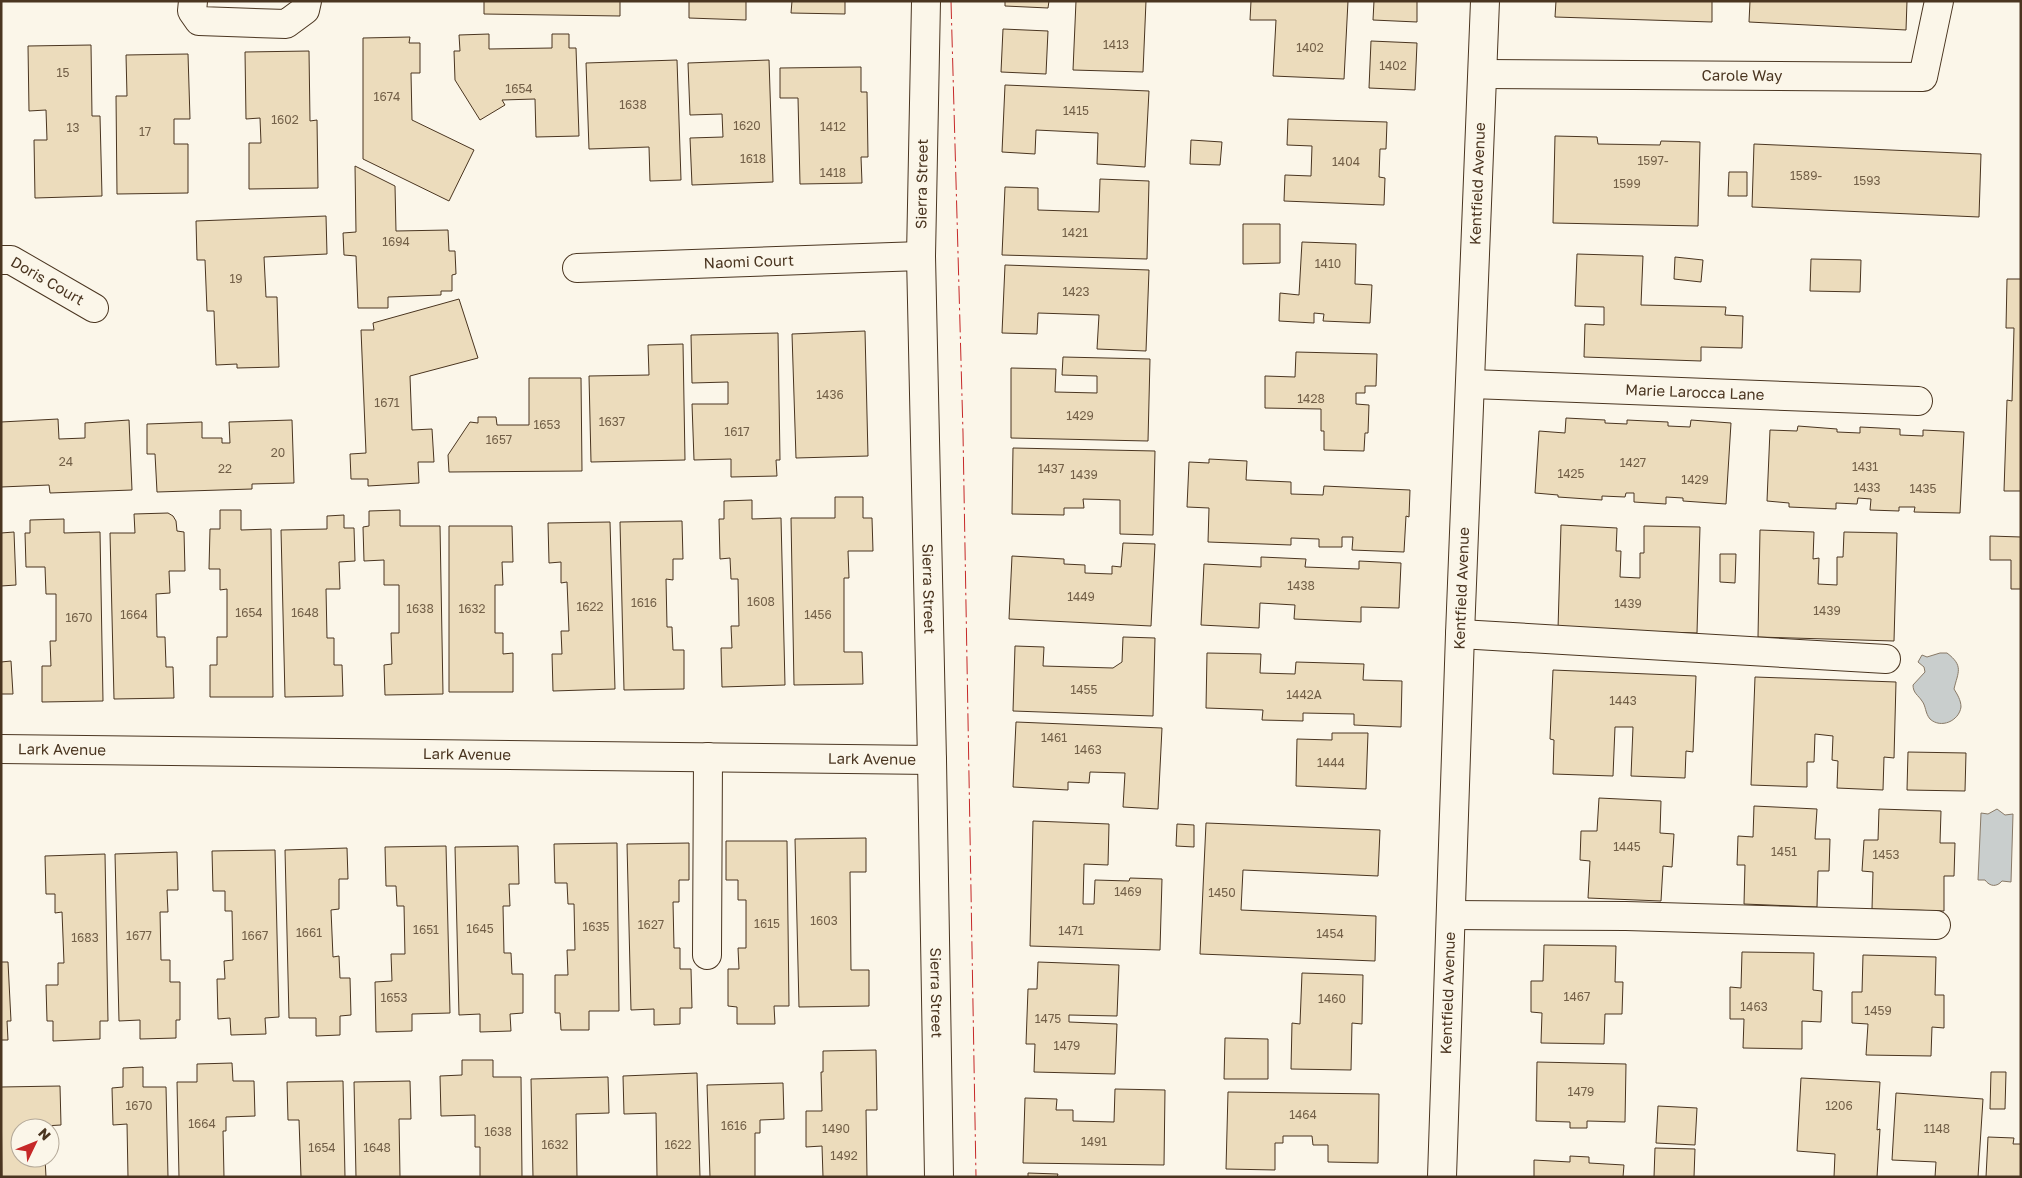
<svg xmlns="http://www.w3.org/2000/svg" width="2022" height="1178" font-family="'Golos Text',sans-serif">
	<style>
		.water { fill: #c9cecd; stroke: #887966 }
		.building { fill: #ecdcbc; stroke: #4a3520 }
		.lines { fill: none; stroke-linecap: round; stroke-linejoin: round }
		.minor-casing { stroke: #4a3520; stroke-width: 30 }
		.minor { stroke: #fbf6e9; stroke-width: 28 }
		.power { stroke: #c62828; stroke-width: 1; stroke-dasharray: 18 4 2.5 4; stroke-linecap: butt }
		.labels { text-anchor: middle; stroke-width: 4; stroke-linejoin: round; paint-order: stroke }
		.number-label { font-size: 12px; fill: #725f47 }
		.street-label { font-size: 15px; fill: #4a3520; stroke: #fbf6e9 }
	</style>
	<rect width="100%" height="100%" fill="#fbf6e9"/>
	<g class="water">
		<path d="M1940,653H1947C1964,666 1958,672 1954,689C1957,694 1961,700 1961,707C1959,721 1941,729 1930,719C1925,713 1926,706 1922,701C1918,695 1913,693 1913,685L1925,672L1924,667L1918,662L1922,655L1927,657Z"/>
		<path d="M1997,809L2005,815L2013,814L2011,882L2002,881C1997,887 1990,887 1985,880H1978L1981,813L1988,814Z"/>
	</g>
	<g class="building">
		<path d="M484,1H620V16L484,14Z"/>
		<path d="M689,1H746V20L689,18Z"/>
		<path d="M792,1H845V14L791,13Z"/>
		<path d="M1005,1H1049L1048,8L1005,6Z"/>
		<path d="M1076,1H1146L1143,72L1073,70Z"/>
		<path d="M1251,1H1348L1344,79L1273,76L1276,20H1250Z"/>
		<path d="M1374,1H1417V22L1373,20Z"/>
		<path d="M1556,1H1712V22L1555,17Z"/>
		<path d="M1750,1H1907L1906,30L1749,22Z"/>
		<path d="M1003,29L1048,31L1046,74L1001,72Z"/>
		<path d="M489,34V49L552,48V34H569V48H576L579,136L536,137L535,99L502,100L505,105L480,120L455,80L454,51H460L459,35Z"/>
		<path d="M410,37L409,43H420V73H411L412,120L474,150L449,201L363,159V38Z"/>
		<path d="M1371,41L1417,43L1415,90L1369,88Z"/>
		<path d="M91,45L92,116H100L102,196L35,198L34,140H47L46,110L29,111L28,46Z"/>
		<path d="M309,51L310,121L317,120L318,188L249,189V143H261L260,118L246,119L245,52Z"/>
		<path d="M188,54L190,119H174V144H188V193L117,194L116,96H127L126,55Z"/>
		<path d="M677,60L681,180L650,181L649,147L589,149L586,63Z"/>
		<path d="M769,60L773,182L692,185L690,138L723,137L722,114L690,115L688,63Z"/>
		<path d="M861,67V92H867L868,157H861L862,183L800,184L798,98H780V68Z"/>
		<path d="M1005,85L1149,91L1145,167L1097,164L1098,133L1036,130L1035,154L1002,152Z"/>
		<path d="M1288,119L1387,122L1386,149H1380L1379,177L1385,178L1384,205L1284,201L1285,175L1311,176L1312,146L1287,145Z"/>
		<path d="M1555,136L1597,137L1598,144L1660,145L1661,141L1700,142L1698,226L1553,223Z"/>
		<path d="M1191,140L1222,142L1220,165L1190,164Z"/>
		<path d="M1754,144L1981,154L1979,217L1752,207Z"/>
		<path d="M355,166L395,186L396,231L448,230L449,251H455L456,274L452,275V291H441V295L388,297V308H358L356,256L344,255L343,233L356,232Z"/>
		<path d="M1729,172H1747V196H1728Z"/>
		<path d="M1100,179L1149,181L1147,259L1002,255L1005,187L1038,188V210L1099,212Z"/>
		<path d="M326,216L327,254L264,257L266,297H277L279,367L237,368V364L216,365L214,311H207L205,260H197L196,221Z"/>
		<path d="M1243,224H1280V263L1243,264Z"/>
		<path d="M1302,242L1356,244L1355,284L1372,285L1370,323L1323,321L1324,314L1314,313V323L1279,321L1280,293L1299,295Z"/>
		<path d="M1577,254L1643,256L1641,305L1726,307L1725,315L1743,316L1742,348L1701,347V361L1584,357L1585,324L1604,325V307L1575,306Z"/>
		<path d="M1675,257L1703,260L1701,282L1674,279Z"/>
		<path d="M1811,259L1861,260L1860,292L1810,291Z"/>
		<path d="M1005,265L1149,270L1146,351L1097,349L1099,315L1038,313L1037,334L1002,333Z"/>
		<path d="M2007,279H2021V491H2004L2007,400L2012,401L2014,328H2006Z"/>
		<path d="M459,299L478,358L410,376L412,430L432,429L434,462H418L419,483L368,486V479H351L350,454L366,453L361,330H374L373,323Z"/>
		<path d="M865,331L868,456L796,458L792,334Z"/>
		<path d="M778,333L780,460H776L777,476L731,477V459L694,460L692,404H728V382L692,383L691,335Z"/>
		<path d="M683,344L685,460L591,462L589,376L649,375L648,345Z"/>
		<path d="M1296,352L1377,354L1376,386H1365V393H1356V404L1369,405L1368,433H1365L1364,451L1324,450V431H1321V409L1265,408V376L1295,377Z"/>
		<path d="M1063,357L1150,359L1148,441L1011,438V368L1056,369L1055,392L1097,393V376L1062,375Z"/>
		<path d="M529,378H581L582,471L449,472L448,455L470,422L478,423V417H496L497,425H529Z"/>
		<path d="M1566,418L1605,420V423L1627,424V420L1668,422V426L1690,427L1691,420L1731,423L1726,504L1683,501V498L1666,497V504L1634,502V493H1626L1625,497L1602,496V500L1558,497V495L1535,493L1539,431L1565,433Z"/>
		<path d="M58,419L59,439L85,438V423L129,420L132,490L50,493L49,485L1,487V422Z"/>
		<path d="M292,420L294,483L252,484V489L157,492L155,454H147V424L202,422V438H222V443H230L229,422Z"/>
		<path d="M1798,426L1837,429V432L1860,433V427L1900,429V435L1923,436V430L1964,432L1960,513L1914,512L1915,507H1899V511L1870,510L1871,499L1858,498L1857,504L1836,503V509L1789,507V503L1767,501L1770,430L1797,431Z"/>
		<path d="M1013,448L1155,451L1153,535L1120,534V500L1083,499L1084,508H1064V515L1012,514Z"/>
		<path d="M1209,459L1247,461L1246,480L1291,482V494L1323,495L1324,486L1410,490L1409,517L1406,516L1404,552L1352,550L1353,537H1342V547H1319V539L1291,538V545L1208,542L1209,508L1187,507L1189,462L1209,463Z"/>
		<path d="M835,497H863V518H872L873,551H848L849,578H844V652H862L863,684L794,685L791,518H835Z"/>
		<path d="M752,500V519L781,518L785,685L722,687L721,648H732L731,626H739L738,579H731L730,558L720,559L719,519H724V501Z"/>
		<path d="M220,510H241V530L271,529L273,697H210V665H217V637H227V589L220,590V569H209L210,529H220Z"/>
		<path d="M400,510V526H440L443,694L385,695L384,665L392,664L391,633H399V585H384V560L364,561L363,527L369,526V511Z"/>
		<path d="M168,513L173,516L176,521L177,531L184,532L185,571H169L170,593L156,594L157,637H165L166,667H173L174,698L114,699L110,533H135L134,514Z"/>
		<path d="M344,515V528H354L355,561L339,562L340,589H326L327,638H334V665H342L343,696L285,697L281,530L327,529V516Z"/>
		<path d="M64,519V533L100,532L103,701L42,702V666H51L50,641H56V594H46L45,567H26L25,533H30V520Z"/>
		<path d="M682,521L683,559H673V580L666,579L667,627H672L673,650H684V689L624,690L620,522Z"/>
		<path d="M610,522L615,689L553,691L552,654H562L561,631H569L567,582L561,583V562L549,563L548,523Z"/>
		<path d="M1561,525L1617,528L1616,551H1621L1620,577L1640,578V553H1644V526L1700,527L1697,633L1558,629Z"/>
		<path d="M449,526H512L513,562H502L503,585H495V633H503V654L513,653V692H449Z"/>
		<path d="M1760,530L1814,532L1813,559L1819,558L1818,584L1837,585V557H1843L1844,532L1897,533L1894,641L1758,637Z"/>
		<path d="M14,532L16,585L1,586V533Z"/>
		<path d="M1990,536L2021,537V589H2011V560H1990Z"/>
		<path d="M1123,543L1155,544L1151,626L1009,619L1012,556L1064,559V564L1085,565V573L1112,574V566L1121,567Z"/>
		<path d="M1720,554H1736L1735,583L1720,582Z"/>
		<path d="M1261,557L1306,559L1305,567L1359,569V561L1401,563L1399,608L1361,607V622L1294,619L1295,605L1260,603L1259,628L1201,625L1204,564L1261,567Z"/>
		<path d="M1123,637L1155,638L1153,716L1013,711L1015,646L1044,647L1043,666L1113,668L1122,662Z"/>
		<path d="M1207,653L1261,654L1260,673L1295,674L1296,662L1364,664L1363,680L1402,681L1401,727L1354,725V714L1303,713V721L1262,720L1263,710L1206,708Z"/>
		<path d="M11,661L13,694H1V662Z"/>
		<path d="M1553,670L1696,676L1693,752L1686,751L1685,778L1631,776L1633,727H1615L1613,776L1553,774L1554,740L1550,739Z"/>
		<path d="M1755,677L1896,682L1894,758L1884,757L1883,790L1837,788L1838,761L1832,760L1833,736L1815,734L1814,762H1807V787L1751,785Z"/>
		<path d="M1016,722L1162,728L1158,809L1123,807L1125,773L1090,772L1089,783L1068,782V790L1013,787Z"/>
		<path d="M1332,733H1368L1366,789L1296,786L1297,739L1332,740Z"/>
		<path d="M1908,752L1966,753L1965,791L1907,790Z"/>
		<path d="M1599,798L1661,801L1660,833L1674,834L1672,867L1663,866L1661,901L1588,898L1590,861L1580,860L1581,831H1597Z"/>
		<path d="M1754,806L1817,809L1815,839H1830L1829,871H1818L1817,907L1744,904L1745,865H1737L1738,836L1753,837Z"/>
		<path d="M1879,809L1941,811L1940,843H1955L1954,876H1944V911L1872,909L1873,872L1862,871L1864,840H1878Z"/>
		<path d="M1033,821L1109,824L1108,865L1084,864L1083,904H1094L1095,880L1129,881L1130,878L1162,879L1160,950L1030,946Z"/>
		<path d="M1206,823L1380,830L1378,876L1243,870L1241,910L1376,916L1375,961L1200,954Z"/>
		<path d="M1177,824L1194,825V847L1176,846Z"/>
		<path d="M866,838V872H850L851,970H869V1006L799,1007L795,839Z"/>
		<path d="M726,841H787L789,1006H774L775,1024H737V1007L728,1006V969H739L738,948H746V900H738V880H726Z"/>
		<path d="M617,843L619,1011H589V1030H561L560,1013H555V975H568L567,950H575L574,904H568L567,883H555L554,844Z"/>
		<path d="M689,843V880H679V902H673L674,948H680V969H691L692,1008H680V1024L654,1025V1009L631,1010L627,844Z"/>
		<path d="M446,846L450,1013L412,1014V1031L376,1032L375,982L392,981L391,954H405L404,906H397L396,886H386L385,847Z"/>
		<path d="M518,846L519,884H509L510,906H503L504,953H511L512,974H523V1013L510,1014L511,1031L480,1032V1014L459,1015L455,847Z"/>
		<path d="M347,848L348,879H339V909L331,910L333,957L339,956L340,978H350L351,1015L340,1016V1035L316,1036V1018H289L285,850Z"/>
		<path d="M275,850L279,1017L265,1018L266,1034L231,1035L230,1018L218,1019L217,979H225L224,961L233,960L232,911H225V891H213L212,851Z"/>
		<path d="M177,852L178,890H167L168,912H160L161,960H170V982H180V1020H176V1038L140,1039V1020L119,1021L115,854Z"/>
		<path d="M105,854L108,1021H100V1039L53,1041V1021H47L46,985H58V963H64L62,912L55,913V894H46L45,856Z"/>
		<path d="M1544,945L1616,946L1615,982H1623L1622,1014H1605L1604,1044L1541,1043L1542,1013L1531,1012V981H1543Z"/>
		<path d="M1742,952L1814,953L1813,990L1822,991L1821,1022L1802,1021V1049L1743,1048L1744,1019H1730V987L1741,988Z"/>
		<path d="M1863,955L1936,957L1935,995H1944V1028L1932,1027L1931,1056L1866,1055L1868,1024L1852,1023V992H1862Z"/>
		<path d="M1,962H8L11,1021H7L8,1040H1Z"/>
		<path d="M1038,962L1119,965L1117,1016L1069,1015V1022L1117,1024L1115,1074L1034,1072L1035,1044H1026L1028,989H1037Z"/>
		<path d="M1302,973L1363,975L1362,1024L1352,1023L1351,1070L1291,1069L1292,1023L1300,1024Z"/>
		<path d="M1225,1038L1268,1039V1079H1224Z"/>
		<path d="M876,1050L877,1110H866L867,1177H823L822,1146L806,1147V1111H822L821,1072H823V1051Z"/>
		<path d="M462,1060H493V1077H521L522,1177H480V1147H475V1115L441,1116L440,1076L462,1075Z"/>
		<path d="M1537,1062L1626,1064L1625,1122L1587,1121V1128H1570V1122L1536,1121Z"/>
		<path d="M232,1063L233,1081H254L255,1116L226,1117V1131H223L224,1177H179L177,1082H197V1064Z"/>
		<path d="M143,1067V1087H166L168,1177H128L127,1124L113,1125L112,1088L123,1087V1068Z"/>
		<path d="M1991,1072H2006L2005,1109H1990Z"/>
		<path d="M697,1073L700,1177H657L656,1113L624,1114L623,1076Z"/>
		<path d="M608,1077L609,1113L576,1114L577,1177H533L531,1079Z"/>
		<path d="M1801,1078L1880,1082L1877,1130L1880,1129L1877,1177H1834L1835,1154L1797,1151Z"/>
		<path d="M343,1081L345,1177H301L299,1120H288L287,1082Z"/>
		<path d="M410,1081L411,1119H399L400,1177H356L354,1082Z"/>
		<path d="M783,1083L784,1119L760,1120V1133H755V1177H710L707,1085Z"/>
		<path d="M60,1086L61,1125L44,1126V1128H20V1158H45L46,1177H2L1,1087Z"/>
		<path d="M1115,1089L1165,1090L1164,1165L1023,1163L1025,1098L1057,1099L1056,1110H1073V1121L1114,1122Z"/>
		<path d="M1228,1092L1379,1094L1378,1163L1328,1162V1145H1313L1312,1136H1283V1143H1275V1170L1226,1169Z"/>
		<path d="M1896,1093L1983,1099L1978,1177H1935L1936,1162L1892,1160Z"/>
		<path d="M1658,1106L1697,1108L1695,1145L1656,1143Z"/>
		<path d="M1988,1137L2014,1138L2013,1144H2021V1177H1986Z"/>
		<path d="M1655,1148L1695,1149L1694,1177H1654Z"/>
		<path d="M1570,1156L1589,1157V1163L1624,1165L1623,1177H1534V1160L1570,1162Z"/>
		<path d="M1028,1173L1058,1174L1057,1177H1028Z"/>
	</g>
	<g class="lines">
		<g class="minor-casing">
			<g id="minor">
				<path d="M193,1L192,11L199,21L286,24L305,10L307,1"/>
				<path id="s1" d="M926,1L921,256L932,760L939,1177"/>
				<path id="s2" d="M1483,74L1923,77L1939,1"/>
				<path id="s3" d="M1,260H11L94,308"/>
				<path id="s4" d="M577,268L921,256"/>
				<path id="s5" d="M1471,384L1918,401"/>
				<path d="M1460,634L1886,659"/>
				<path id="s6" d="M1,749L932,760"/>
				<path d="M1451,915L1626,916L1936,925"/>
				<path d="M707,955L708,757"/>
				<path id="s7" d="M1442,1177L1460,634L1485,1"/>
			</g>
		</g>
		<use href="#minor" class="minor"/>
		<path class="power" d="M951,1L963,433L976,1177"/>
	</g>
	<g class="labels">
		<g class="number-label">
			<text x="1116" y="49">1413</text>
			<text x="1310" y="52">1402</text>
			<text x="1393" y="70">1402</text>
			<text x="63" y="77">15</text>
			<text x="519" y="93">1654</text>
			<text x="387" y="101">1674</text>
			<text x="633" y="109">1638</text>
			<text x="1076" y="115">1415</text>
			<text x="285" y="124">1602</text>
			<text x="747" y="130">1620</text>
			<text x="833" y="131">1412</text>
			<text x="73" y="132">13</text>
			<text x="145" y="136">17</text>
			<text x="753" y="163">1618</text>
			<text x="1653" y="165">1597-</text>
			<text x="1346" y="166">1404</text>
			<text x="833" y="177">1418</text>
			<text x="1806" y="180">1589-</text>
			<text x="1867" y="185">1593</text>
			<text x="1627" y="188">1599</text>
			<text x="1075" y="237">1421</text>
			<text x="396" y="246">1694</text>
			<text x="1328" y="268">1410</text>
			<text x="236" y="283">19</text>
			<text x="1076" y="296">1423</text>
			<text x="830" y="399">1436</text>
			<text x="1311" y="403">1428</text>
			<text x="387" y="407">1671</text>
			<text x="1080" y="420">1429</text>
			<text x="612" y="426">1637</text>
			<text x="547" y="429">1653</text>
			<text x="737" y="436">1617</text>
			<text x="499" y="444">1657</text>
			<text x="278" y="457">20</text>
			<text x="66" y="466">24</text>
			<text x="1633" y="467">1427</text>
			<text x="1865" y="471">1431</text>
			<text x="225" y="473">22</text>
			<text x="1051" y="473">1437</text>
			<text x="1571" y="478">1425</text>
			<text x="1084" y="479">1439</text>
			<text x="1695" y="484">1429</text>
			<text x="1867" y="492">1433</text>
			<text x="1923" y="493">1435</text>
			<text x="1301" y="590">1438</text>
			<text x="1081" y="601">1449</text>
			<text x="761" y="606">1608</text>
			<text x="644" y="607">1616</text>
			<text x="1628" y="608">1439</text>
			<text x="590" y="611">1622</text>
			<text x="420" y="613">1638</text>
			<text x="472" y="613">1632</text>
			<text x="1827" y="615">1439</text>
			<text x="249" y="617">1654</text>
			<text x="305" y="617">1648</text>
			<text x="134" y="619">1664</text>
			<text x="818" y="619">1456</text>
			<text x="79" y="622">1670</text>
			<text x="1084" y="694">1455</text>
			<text x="1304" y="699">1442A</text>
			<text x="1623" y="705">1443</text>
			<text x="1054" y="742">1461</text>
			<text x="1088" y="754">1463</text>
			<text x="1331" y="767">1444</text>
			<text x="1627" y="851">1445</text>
			<text x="1784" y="856">1451</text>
			<text x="1886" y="859">1453</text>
			<text x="1128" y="896">1469</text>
			<text x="1222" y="897">1450</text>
			<text x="824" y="925">1603</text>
			<text x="767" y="928">1615</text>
			<text x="651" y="929">1627</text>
			<text x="596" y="931">1635</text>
			<text x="480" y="933">1645</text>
			<text x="426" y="934">1651</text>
			<text x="1071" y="935">1471</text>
			<text x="309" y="937">1661</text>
			<text x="1330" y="938">1454</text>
			<text x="139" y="940">1677</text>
			<text x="255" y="940">1667</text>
			<text x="85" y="942">1683</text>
			<text x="1577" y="1001">1467</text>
			<text x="394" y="1002">1653</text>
			<text x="1332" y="1003">1460</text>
			<text x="1754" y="1011">1463</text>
			<text x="1878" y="1015">1459</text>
			<text x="1048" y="1023">1475</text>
			<text x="1067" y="1050">1479</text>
			<text x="1581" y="1096">1479</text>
			<text x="139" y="1110">1670</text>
			<text x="1839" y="1110">1206</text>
			<text x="1303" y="1119">1464</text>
			<text x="202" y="1128">1664</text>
			<text x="734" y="1130">1616</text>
			<text x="836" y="1133">1490</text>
			<text x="1937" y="1133">1148</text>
			<text x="498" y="1136">1638</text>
			<text x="1094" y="1146">1491</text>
			<text x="555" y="1149">1632</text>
			<text x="678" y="1149">1622</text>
			<text x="322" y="1152">1654</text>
			<text x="377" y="1152">1648</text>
			<text x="844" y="1160">1492</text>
		</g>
		<g class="street-label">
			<text dy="5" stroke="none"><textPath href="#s2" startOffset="259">Carole Way</textPath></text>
			<text transform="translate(922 184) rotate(-89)" y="5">Sierra Street</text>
			<text dy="5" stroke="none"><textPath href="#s7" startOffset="994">Kentfield Avenue</textPath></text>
			<text dy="5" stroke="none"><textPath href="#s4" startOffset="172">Naomi Court</textPath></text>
			<text dy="5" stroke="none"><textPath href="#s3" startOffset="52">Doris Court</textPath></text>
			<text dy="5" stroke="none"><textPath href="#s5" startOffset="224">Marie Larocca Lane</textPath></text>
			<text dy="5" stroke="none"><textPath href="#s1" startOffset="588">Sierra Street</textPath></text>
			<text dy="5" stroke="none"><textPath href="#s7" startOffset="589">Kentfield Avenue</textPath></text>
			<text dy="5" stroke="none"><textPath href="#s6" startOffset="61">Lark Avenue</textPath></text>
			<text dy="5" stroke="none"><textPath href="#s6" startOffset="466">Lark Avenue</textPath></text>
			<text dy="5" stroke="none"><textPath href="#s6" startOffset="871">Lark Avenue</textPath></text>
			<text dy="5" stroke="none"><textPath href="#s1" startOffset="992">Sierra Street</textPath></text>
			<text dy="5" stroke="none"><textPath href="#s7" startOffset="184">Kentfield Avenue</textPath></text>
		</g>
	</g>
	<rect width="2022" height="1178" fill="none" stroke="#4a3520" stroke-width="5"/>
	<g transform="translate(35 1143) rotate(47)"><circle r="24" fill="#fbf6e9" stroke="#b4a999"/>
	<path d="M0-4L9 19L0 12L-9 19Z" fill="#c62828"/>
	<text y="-8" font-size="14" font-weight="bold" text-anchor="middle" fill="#4a3520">N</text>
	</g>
</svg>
